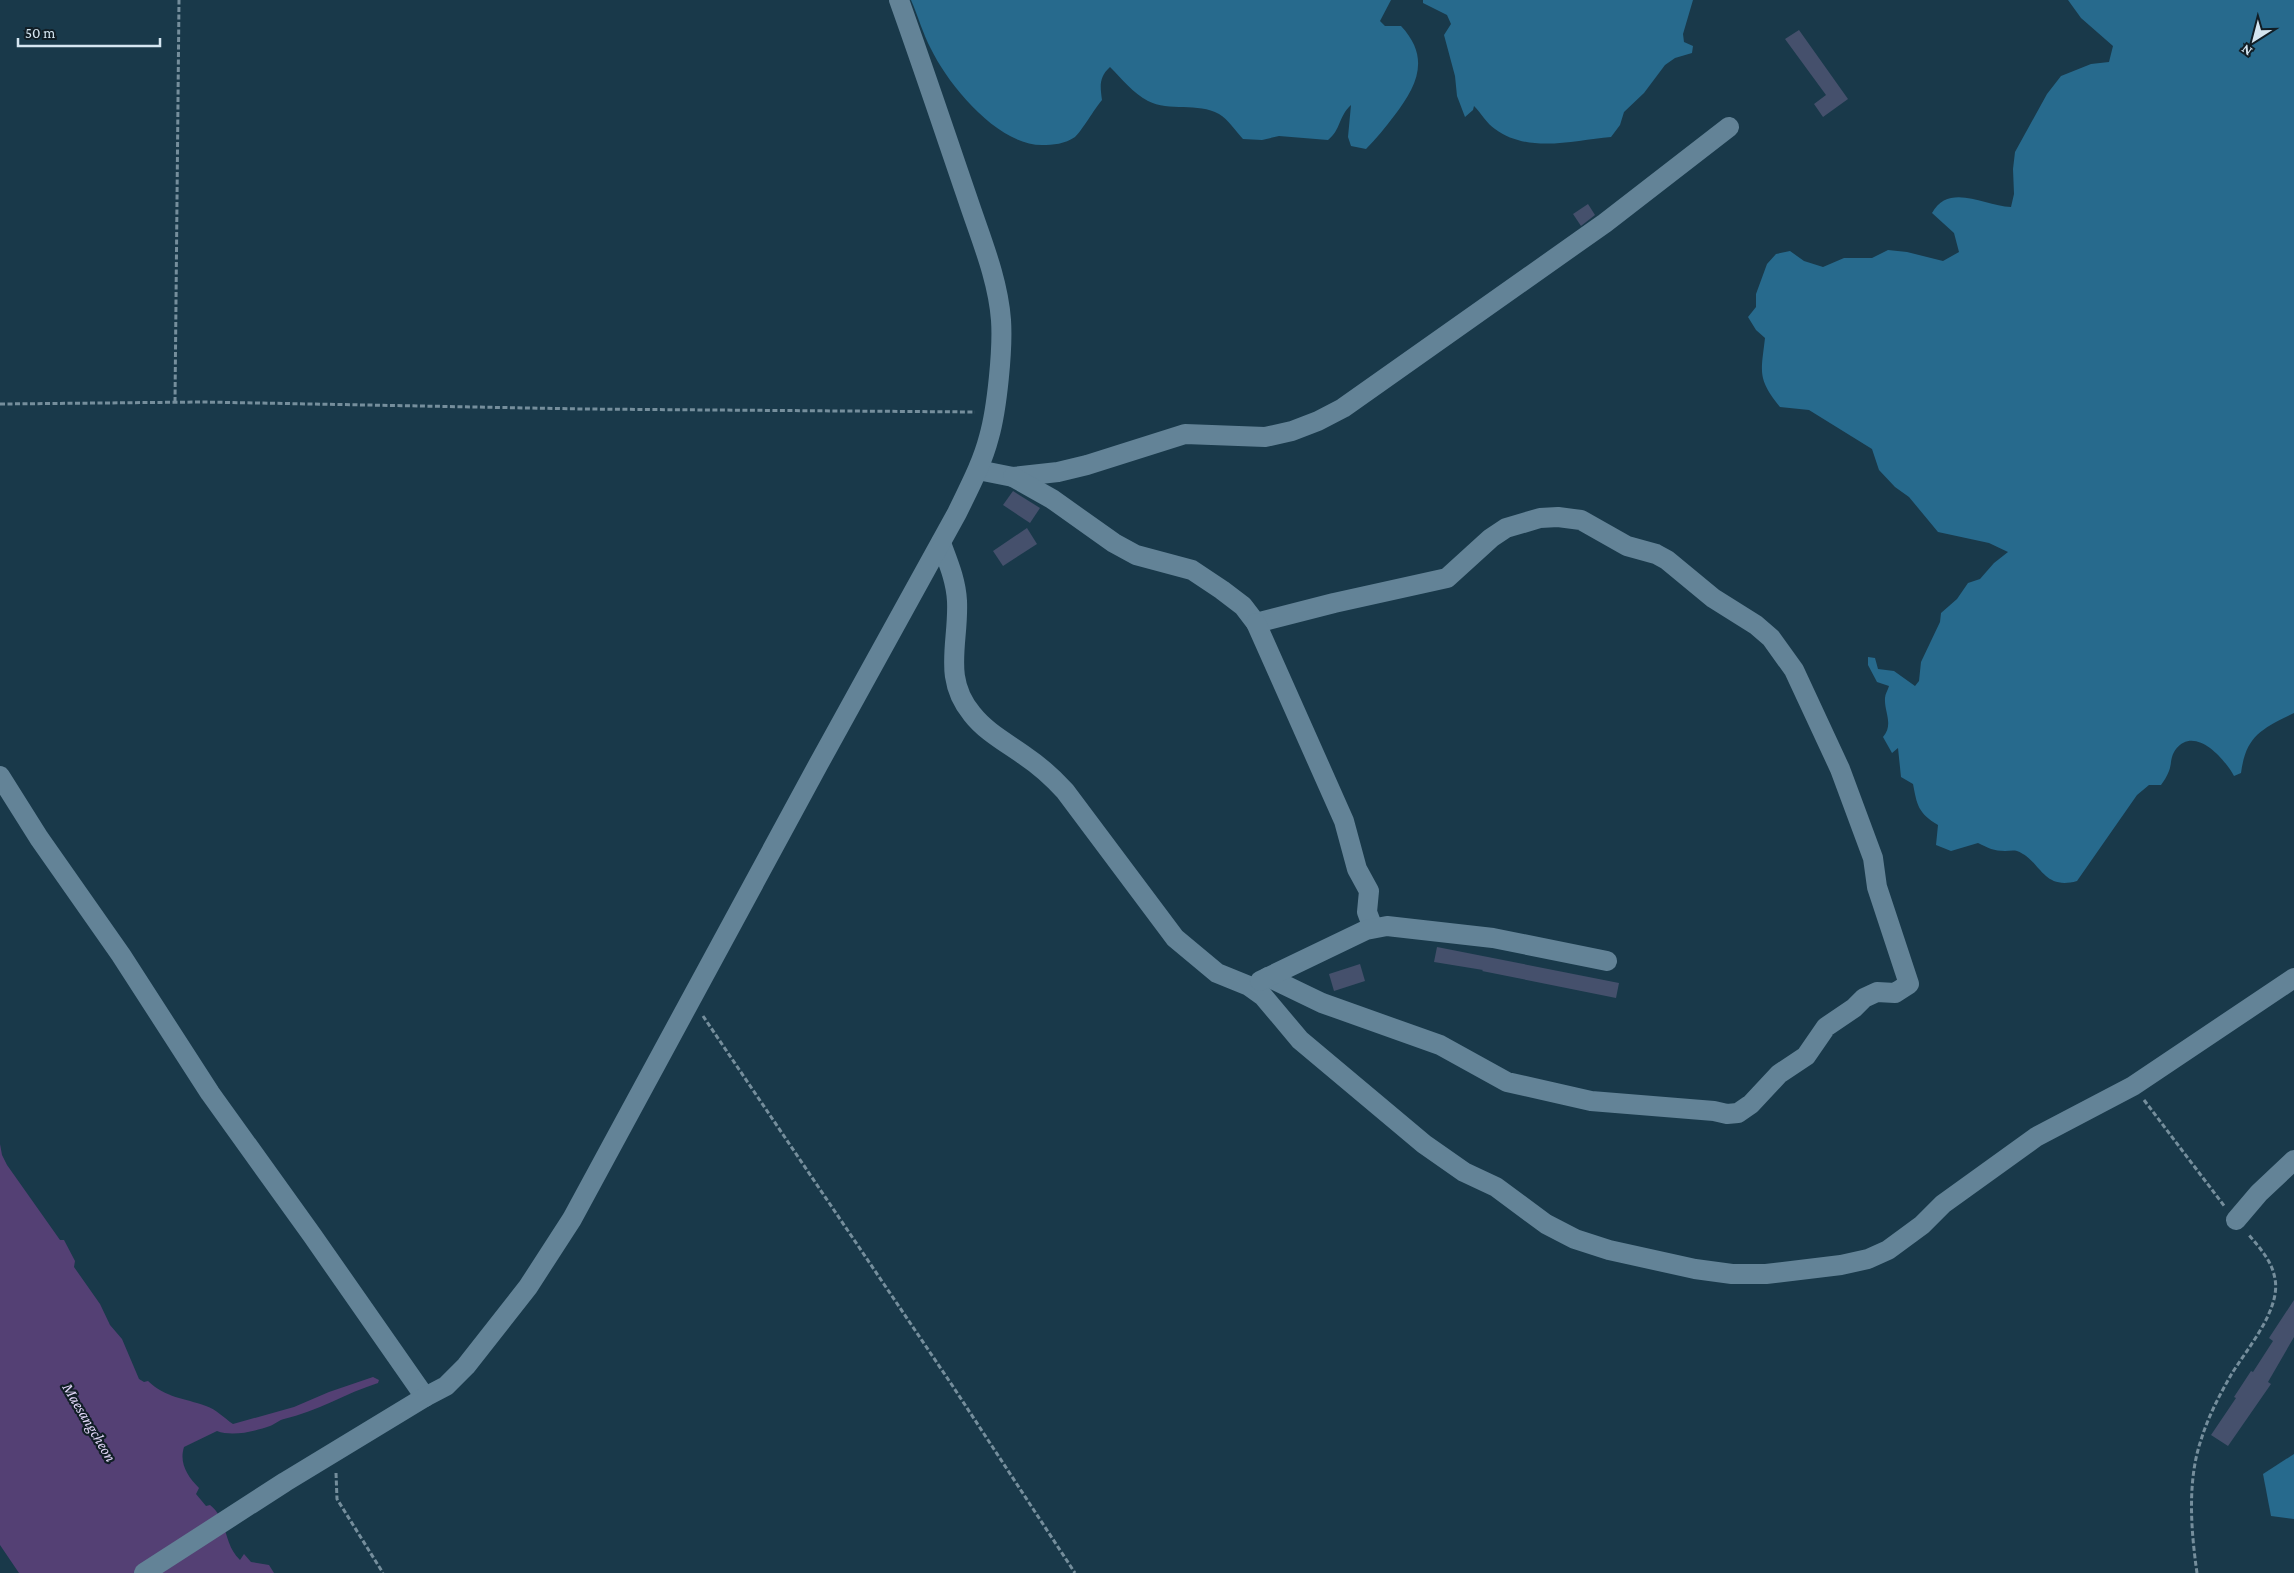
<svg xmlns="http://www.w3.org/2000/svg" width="2294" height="1573" font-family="'Crimson Pro',serif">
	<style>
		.forest { fill: #276a8d }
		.water { fill: #544074 }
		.building { fill: #45506c }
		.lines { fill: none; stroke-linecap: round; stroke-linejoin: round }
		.path { stroke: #758e9c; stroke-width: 3; stroke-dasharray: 5 2.5; stroke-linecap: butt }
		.minor { stroke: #638397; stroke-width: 20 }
		.labels { text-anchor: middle; stroke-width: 4.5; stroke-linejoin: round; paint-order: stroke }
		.water-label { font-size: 16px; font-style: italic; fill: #e2d7f8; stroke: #111e26 }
	</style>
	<rect width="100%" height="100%" fill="#19394a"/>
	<g class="forest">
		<path d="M911,0H1391L1380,21L1385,26H1401C1431,58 1417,86 1394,116C1385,128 1376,139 1366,149L1351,146L1348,137L1351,105C1338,117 1341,130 1328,140L1279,136L1262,140L1243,139C1236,132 1228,119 1219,114C1198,102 1169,112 1148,101C1133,93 1122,79 1110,67C1099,77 1100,86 1102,100C1095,108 1081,132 1075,137C1065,144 1053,145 1042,145C998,145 949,86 931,49C923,34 918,16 911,0Z"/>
		<path d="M1423,0H1693L1683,34L1684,42L1693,46L1692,53L1675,58L1665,65L1644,93L1624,112L1620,125L1611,137C1574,140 1529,154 1495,129C1487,124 1481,113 1474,106L1473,110L1465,117L1457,96L1455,76L1444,35L1451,24L1447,15L1423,3Z"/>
		<path d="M2068,0H2294V713C2261,729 2246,736 2241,773L2234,776C2225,759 2195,725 2176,749C2170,757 2172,763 2169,771C2167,776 2164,781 2161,785H2149L2137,795L2077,881C2042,891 2041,860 2017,851C2013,850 2009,851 2005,851C1994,851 1988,848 1978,843L1951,851L1936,845L1938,825C1918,813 1917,805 1913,784L1901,777L1898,748L1892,753L1883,737C1894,724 1884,712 1885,698C1885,694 1888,690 1889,686L1877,682L1868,665V657L1875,658L1878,669L1894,671L1915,686L1919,681L1921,662L1940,622L1941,613L1957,599L1968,583L1980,579L1994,563L2008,552L1989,543L1938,532L1909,497L1895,487L1879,470L1872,449L1809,410L1780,407C1757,378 1761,373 1765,338L1756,330L1748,317L1756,307V294L1767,264L1776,254L1790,251L1804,261L1823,267L1844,258H1872L1888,250L1907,252L1943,261L1959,252L1954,233L1932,213C1949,182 1985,206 2011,207L2014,194L2013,169L2015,152L2047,94L2061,76L2091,64L2109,62L2113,46L2081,18Z"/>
		<path d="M2294,1454V1519L2271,1516L2263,1474Z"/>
	</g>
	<path class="water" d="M0,1144L2,1155L7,1165L60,1240H64L75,1261L74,1267L100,1304L110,1325L122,1339L139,1379L144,1382L148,1381C166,1398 184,1398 206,1406C216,1409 224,1418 233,1424L294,1407L329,1392L373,1377L379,1380L378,1383C346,1393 316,1412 284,1419C279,1420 275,1424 270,1426C255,1431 233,1437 217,1431L184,1447C179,1463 187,1476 199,1488L196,1494L206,1506L210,1505C228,1519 223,1544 240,1560L244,1554L251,1562L269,1565L274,1573H19L0,1545Z"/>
	<g class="building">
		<path d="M1799,30L1848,99L1823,117L1814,104L1826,95L1785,39Z"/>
		<path d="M1588,204L1595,215L1581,226L1573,214Z"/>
		<path d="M1013,491L1040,508L1030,523L1003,505Z"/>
		<path d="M1027,528L1037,544L1003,566L993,551Z"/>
		<path d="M1437,947L1619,983L1616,998L1482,971L1483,970L1434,962Z"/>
		<path d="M1360,964L1365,981L1334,991L1329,974Z"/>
		<path d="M2294,1300V1337L2268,1382L2271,1384L2228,1446L2211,1435L2236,1398L2234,1397L2251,1371L2253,1372L2273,1341L2269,1338Z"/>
	</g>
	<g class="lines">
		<g class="path">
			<path d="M175,402L179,0"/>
			<path d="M0,404L203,402L583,409L975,412"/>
			<path d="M703,1016L952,1385L1075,1573"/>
			<path d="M2144,1100L2225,1207"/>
			<path d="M336,1473L337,1499L383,1573"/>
			<path d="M2197,1573C2191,1531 2187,1481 2201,1440C2208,1417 2219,1396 2231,1375C2246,1350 2281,1310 2275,1279C2272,1261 2260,1248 2248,1234"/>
		</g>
		<g class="minor">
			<path d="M978,470L1013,477L1058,472L1087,465L1185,434L1265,437L1292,431L1318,421L1343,408L1605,223L1729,127"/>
			<path d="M1013,477L1052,499L1114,543L1136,555L1192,570L1222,590L1243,606L1256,623L1334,603L1447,578L1491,538L1506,528L1540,518L1558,517L1581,520L1627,546L1656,554L1667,560L1713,598L1756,625L1771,638L1794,670L1840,769L1873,858L1877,887L1909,984L1895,993L1877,992L1864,998L1854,1008L1826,1027L1806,1056L1779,1074L1751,1104L1738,1113L1727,1114L1714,1111L1591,1101L1507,1082L1440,1045L1322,1003L1268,977"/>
			<path d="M941,543C948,562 956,580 957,601C959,643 942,678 972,714C986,732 1007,743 1025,756C1040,766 1053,778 1065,791L1175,938L1217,973L1249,986L1263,996L1300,1040L1424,1144L1464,1172L1496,1187L1546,1224L1575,1239L1609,1250L1695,1269L1732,1274H1766L1841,1265L1868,1259L1888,1250L1922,1225L1943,1204L2036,1137L2133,1086L2294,978"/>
			<path d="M1256,623L1344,821L1357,869L1369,891L1367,912L1373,928"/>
			<path d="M0,776L39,838L121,955L210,1093L312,1235L425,1397"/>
			<path d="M1260,981L1366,930L1387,926L1493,938L1607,961"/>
			<path d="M2236,1220L2259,1193L2294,1160"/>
			<path d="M144,1573L285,1482L425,1397L446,1386L466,1366L528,1287L572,1219L818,765L957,513C969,488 982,464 989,437C997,409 1003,349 1001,320C998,279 981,239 968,200C945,133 923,67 899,0"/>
		</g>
	</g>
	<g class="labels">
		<g class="water-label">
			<text transform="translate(90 1422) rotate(59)" y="6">Maesangcheon</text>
		</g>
	</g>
	<g transform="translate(2254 40) rotate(216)" stroke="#111e26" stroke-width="4" paint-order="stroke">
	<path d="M0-4L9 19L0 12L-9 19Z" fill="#d5e6f1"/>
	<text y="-8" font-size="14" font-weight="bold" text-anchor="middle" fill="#d5e6f1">N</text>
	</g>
	<path d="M18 38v8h142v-8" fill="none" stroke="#d5e6f1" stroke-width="2.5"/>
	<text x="25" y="38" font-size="15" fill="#d5e6f1" stroke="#111e26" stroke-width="4" paint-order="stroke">50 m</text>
</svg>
